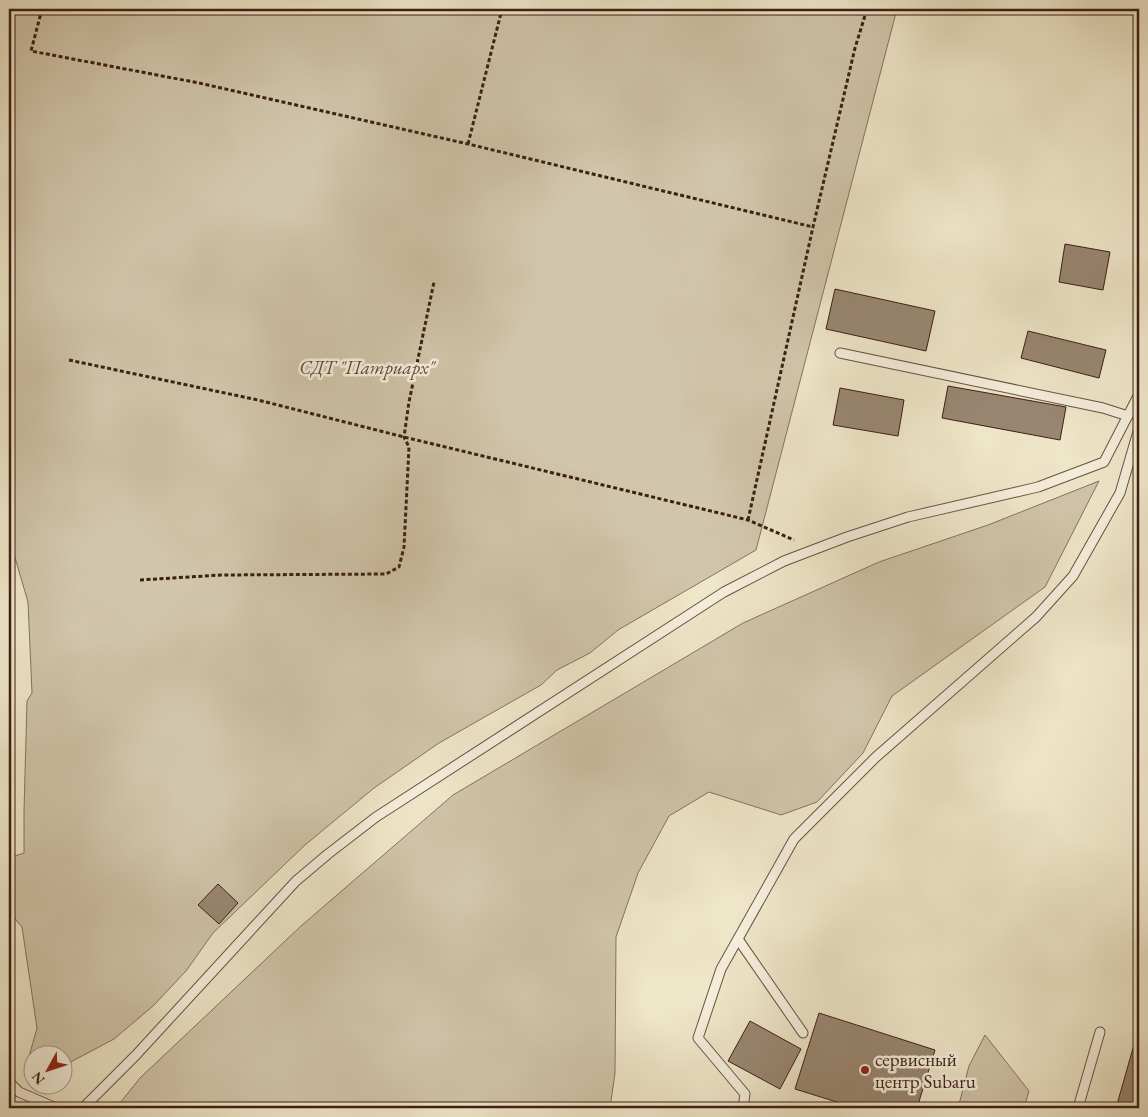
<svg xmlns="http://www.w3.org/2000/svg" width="1148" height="1117" font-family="'EB Garamond',serif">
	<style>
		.green { fill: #d1c5ab; stroke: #867260 }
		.building { fill: #998773; stroke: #3c1f14 }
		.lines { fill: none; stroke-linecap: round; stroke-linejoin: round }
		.lane-casing { stroke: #695142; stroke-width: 11 }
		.path { stroke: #3c1f14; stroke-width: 3; stroke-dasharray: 4 2.5; stroke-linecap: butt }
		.lane { stroke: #f5efdd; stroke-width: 9 }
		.poi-dot { fill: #8f2418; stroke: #f5efdd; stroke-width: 2 }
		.labels { text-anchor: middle; stroke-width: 5; stroke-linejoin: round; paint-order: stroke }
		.park-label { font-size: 19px; font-style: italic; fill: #61483a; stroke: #f5efdd }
		.poi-label { font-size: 19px; fill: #3c1f14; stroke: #f5efdd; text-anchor: start }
	</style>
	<rect width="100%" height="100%" fill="#efe7ca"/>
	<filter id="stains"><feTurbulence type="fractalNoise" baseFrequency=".004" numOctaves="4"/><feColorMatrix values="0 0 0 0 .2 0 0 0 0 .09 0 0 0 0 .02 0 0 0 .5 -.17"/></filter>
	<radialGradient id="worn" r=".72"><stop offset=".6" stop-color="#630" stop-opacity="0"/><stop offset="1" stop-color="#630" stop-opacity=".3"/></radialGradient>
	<g class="green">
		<path d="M9,9H897L756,550L618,630L590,653L557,670L541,685L439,743L374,788L305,845L213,933L186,971L153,1006L114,1039L63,1066L62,1054H32V1065L28,1060L37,1028L22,927L9,912V858L24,853V811L27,701L32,693L28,602L9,537Z"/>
		<path d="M1099,481L1045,587L892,696L863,753L817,802L781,815L709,792L669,816L638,873L616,937L615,1073L610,1108H116L140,1078L301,926L453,795L743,623L879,562L988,525Z"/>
		<path d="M985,1035L1029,1091L1024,1108H958L969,1066Z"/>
	</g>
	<g class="building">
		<path d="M1139,103V118L1135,117Z"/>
		<path d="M1065,244L1110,252L1103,290L1059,282Z"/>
		<path d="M835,289L935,311L926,351L826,329Z"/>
		<path d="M1028,331L1106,350L1099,378L1021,358Z"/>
		<path d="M948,386L1066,407L1060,440L942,418Z"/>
		<path d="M840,388L904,400L898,436L833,425Z"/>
		<path d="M218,884L238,903L219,924L198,905Z"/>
		<path d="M819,1013L935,1050L917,1108H856L795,1089Z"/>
		<path d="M750,1021L801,1049L780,1089L728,1061Z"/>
		<path d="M1139,1027V1108H1116Z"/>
		<path d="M693,1102L706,1108H690Z"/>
	</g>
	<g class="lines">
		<g class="lane-casing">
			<g id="lane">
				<path d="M840,353L1103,408L1128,416"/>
				<path d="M738,939L803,1033"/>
				<path d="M9,1082L19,1092L56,1108"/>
				<path d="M83,1108L136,1055L296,881L328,854L376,817L724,592L784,561L847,537L908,517L1038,487L1104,462L1139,394"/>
				<path d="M743,1108L745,1094L698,1038L721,969L794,839L876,757L1036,617L1073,576L1120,493L1139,428"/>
				<path d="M1078,1108L1100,1032"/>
			</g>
		</g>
		<g class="path">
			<path d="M42,9L31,51L199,83L468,144L813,227"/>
			<path d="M468,144L502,9"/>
			<path d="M69,360L258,400L404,437L748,520L794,540"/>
			<path d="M748,520L813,227L855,48L867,9"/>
			<path d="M140,580L221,575L386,574L399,567L404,547L409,447L404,437L409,402L434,282"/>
		</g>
		<use href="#lane" class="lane"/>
	</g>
	<circle class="poi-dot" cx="865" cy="1070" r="5"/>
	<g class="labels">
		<g class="park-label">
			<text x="367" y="374">СДТ "Патриарх"</text>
		</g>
		<g class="poi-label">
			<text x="875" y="1066">сервисный<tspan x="875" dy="22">центр Subaru</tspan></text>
		</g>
	</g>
	<rect width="1148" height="1117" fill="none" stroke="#efe7ca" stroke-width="30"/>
	<rect x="10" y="10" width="1128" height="1097" fill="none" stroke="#3c1f14" stroke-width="2.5"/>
	<rect x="15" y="15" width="1118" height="1087" fill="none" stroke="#3c1f14"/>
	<g transform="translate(48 1070) rotate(230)"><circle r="24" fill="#f5efdd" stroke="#ab9c8d"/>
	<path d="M0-4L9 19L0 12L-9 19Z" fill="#8f2418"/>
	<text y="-8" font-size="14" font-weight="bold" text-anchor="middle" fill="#3c1f14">N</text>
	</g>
	<rect width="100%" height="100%" filter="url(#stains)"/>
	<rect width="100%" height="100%" fill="url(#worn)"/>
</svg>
